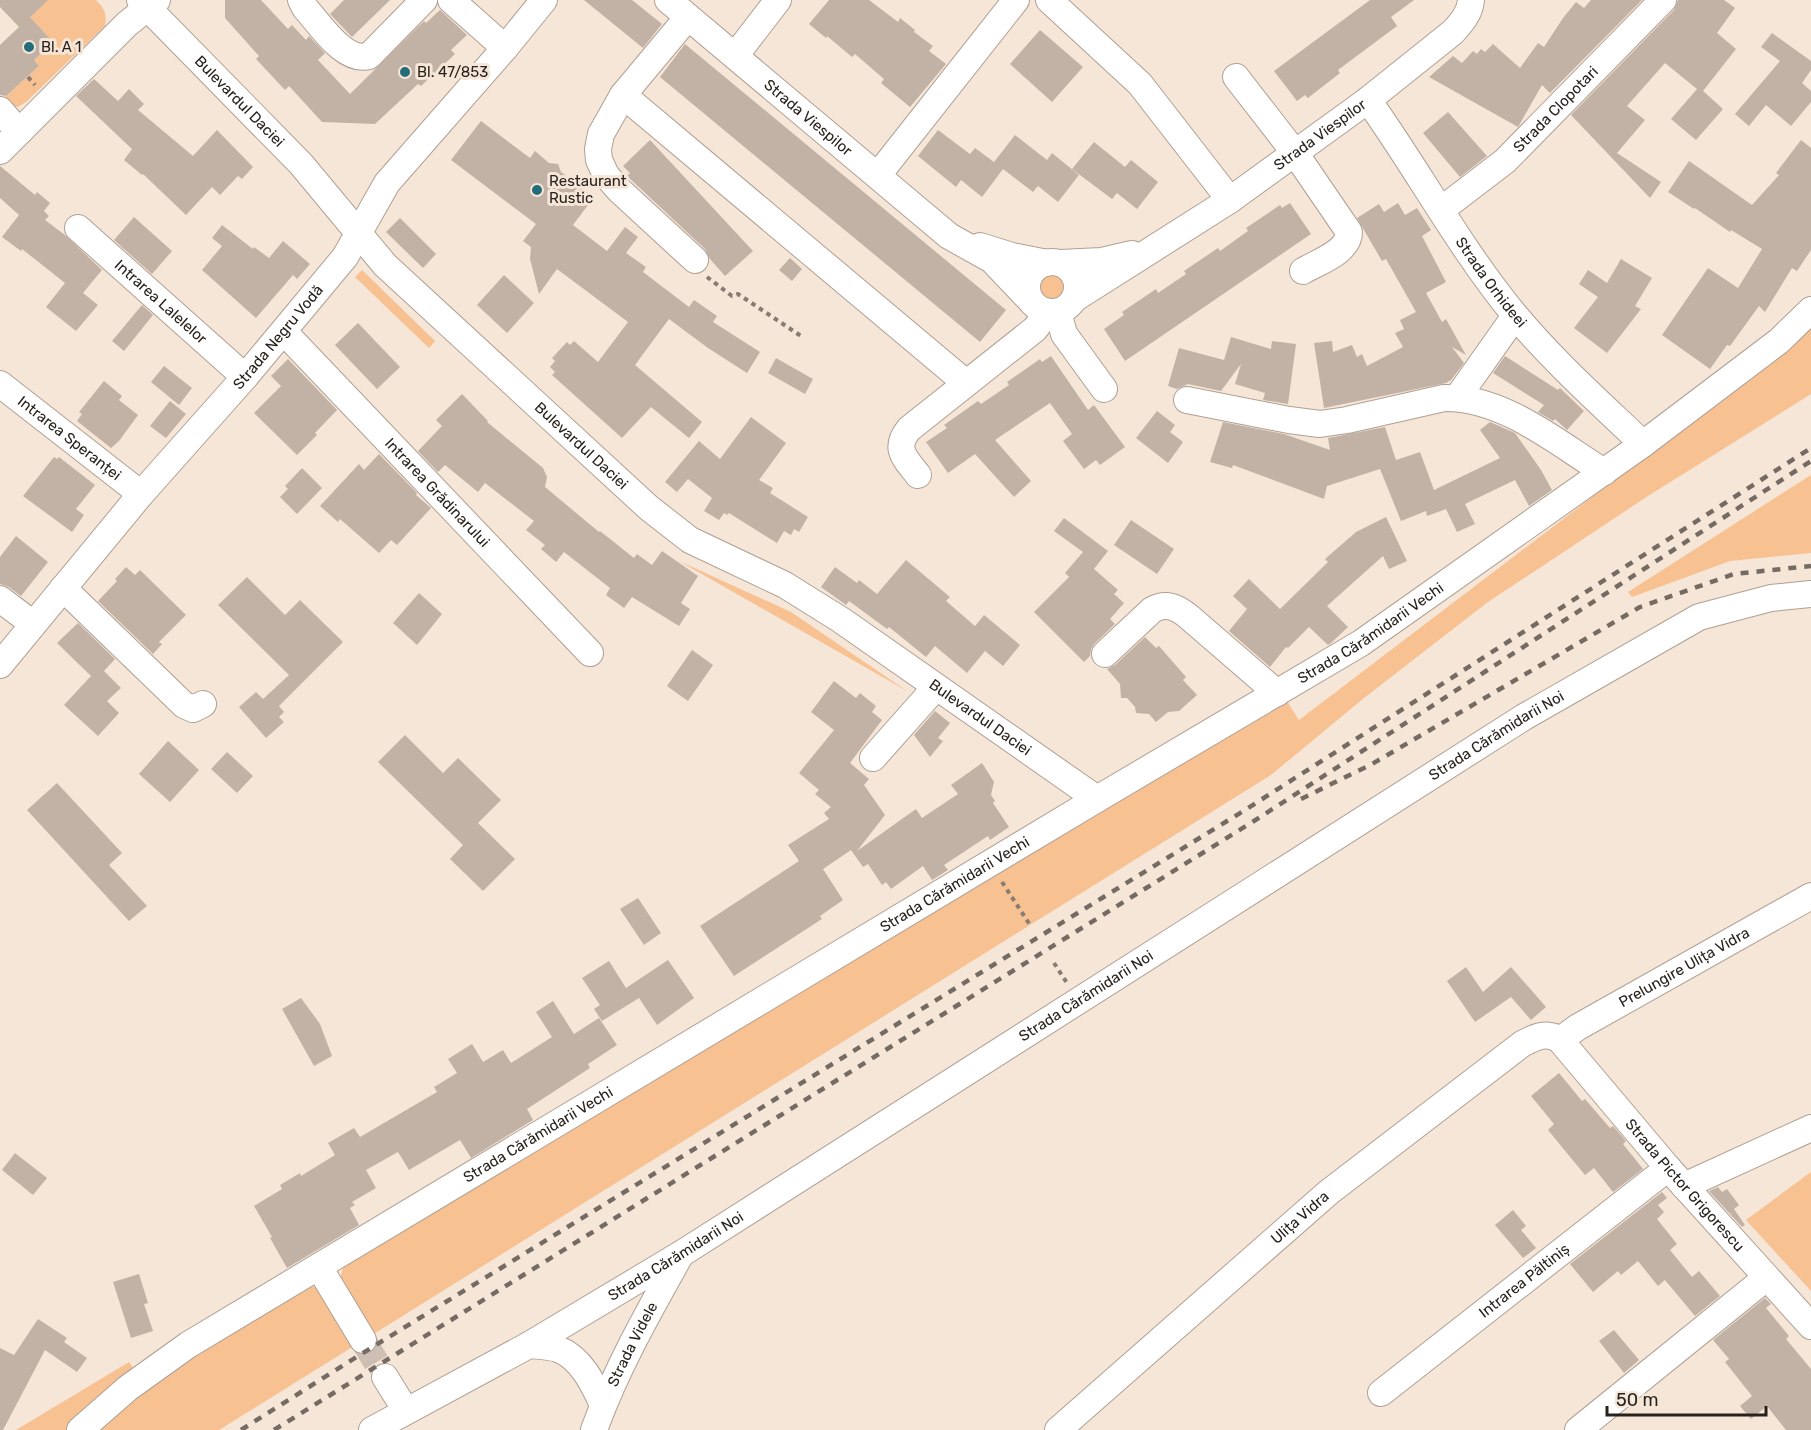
<svg xmlns="http://www.w3.org/2000/svg" width="1811" height="1430" font-family="Rubik,sans-serif">
	<style>
		.green { fill: #f7c192 }
		.building { fill: #c2b2a5 }
		.lines { fill: none; stroke-linecap: round; stroke-linejoin: round }
		.minor-tunnel { stroke: #cdbfb3; stroke-width: 26; stroke-dasharray: 26 13; stroke-linecap: butt }
		.minor-casing { stroke: #afa093; stroke-width: 28 }
		.path { stroke: #877c73; stroke-width: 4; stroke-dasharray: 4.5 4.5; stroke-linecap: butt }
		.minor { stroke: #fff; stroke-width: 26 }
		.rail { stroke: #756b63; stroke-width: 4.5; stroke-dasharray: 8 8; stroke-linecap: butt }
		.poi-dot { fill: #256c7a; stroke: #f6e6d8; stroke-width: 2 }
		.labels { text-anchor: middle; stroke-width: 6; stroke-linejoin: round; paint-order: stroke }
		.poi-label { font-size: 15px; fill: #28221d; stroke: #f6e6d8; text-anchor: start }
		.street-label { font-size: 15px; fill: #28221d; stroke: #f6e6d8 }
	</style>
	<rect width="100%" height="100%" fill="#f6e6d8"/>
	<g class="green">
		<path d="M46,0H96C105,9 107,15 105,26L26,102L18,107L10,105L4,98L39,66L34,60L53,42L30,17Z"/>
		<path d="M362,270L435,341L429,348L355,277Z"/>
		<circle cx="1052" cy="287" r="12"/>
		<path d="M1811,328V394L1648,496L1488,602L1364,698L1271,775L372,1335L340,1278L344,1265L1285,698L1299,720L1800,339Z"/>
		<path d="M1811,475V553L1730,561L1632,597L1628,592Z"/>
		<path d="M679,561L791,612L907,691Z"/>
		<path d="M1811,1172V1291L1746,1220Z"/>
		<path d="M310,1286L316,1287L354,1346L219,1430H93L158,1377Z"/>
		<path d="M129,1362L134,1369L68,1430H16Z"/>
	</g>
	<g class="building">
		<path d="M0,0H48L21,26L30,17L53,42L34,60L39,66L6,96L0,95V45L19,27L0,7Z"/>
		<path d="M225,0H261L288,29L292,25L306,40L309,36L325,53L318,60L350,94L424,21L426,23L440,10L467,35L451,50L455,54L421,86L418,84L375,124L322,122L289,86L285,90L256,59L259,56L225,18Z"/>
		<path d="M344,0H390L352,37L330,14Z"/>
		<path d="M584,0H632L662,24L643,48Z"/>
		<path d="M829,0H869L898,22L900,18L915,30L914,32L933,46L929,51L946,64L910,107L881,83L884,79L855,54L852,57L827,36L826,38L809,24Z"/>
		<path d="M1370,0H1414L1391,17L1397,26L1338,70L1340,73L1308,98L1305,95L1297,101L1274,71Z"/>
		<path d="M1591,0H1642L1550,93L1542,85L1518,127L1429,77L1453,56L1462,63L1473,51L1477,54L1481,49L1485,52L1493,44L1520,68L1538,43L1544,47L1563,18L1576,2L1584,8Z"/>
		<path d="M1678,0H1724L1735,8L1717,33L1736,49L1703,91L1723,109L1696,140L1671,119L1697,89L1665,63L1627,106L1645,120L1617,153L1661,182L1650,198L1571,115L1674,10Z"/>
		<path d="M1040,30L1083,67L1052,102L1010,64Z"/>
		<path d="M1772,33L1811,61V70L1802,83L1811,91V102L1791,126L1766,105L1749,126L1735,114L1780,61L1761,47Z"/>
		<path d="M685,44L1006,310L980,342L660,77Z"/>
		<path d="M94,79L118,101L129,89L144,104L138,110L193,156L217,130L253,167L242,179L238,176L220,195L212,187L186,215L143,174L142,175L124,160L132,149L76,96Z"/>
		<path d="M1448,112L1487,156L1460,177L1423,133Z"/>
		<path d="M481,121L530,158L535,151L549,163L558,164L561,172L594,197L573,225L607,251L625,227L638,237L626,253L646,267L643,272L689,307L694,300L717,316L713,322L760,352L747,373L708,348L669,319L635,365L702,422L689,438L651,407L622,438L552,375L555,372L550,367L555,361L552,358L567,342L570,345L574,341L598,362L628,322L557,269L539,294L530,259L531,247L523,241L536,224L451,160Z"/>
		<path d="M938,130L970,154L975,148L994,162L1015,135L1047,160L1052,153L1079,175L1058,202L1038,186L1033,192L1003,169L982,197L961,180L956,187L918,156Z"/>
		<path d="M650,140L753,251L725,276L710,259L705,249L627,176L630,173L623,166Z"/>
		<path d="M1801,140L1811,148V250L1797,271L1792,268L1765,312L1759,306L1730,346L1727,345L1710,369L1662,335L1708,268L1738,288L1762,249L1731,230L1730,232L1695,208L1694,209L1668,192L1689,161L1752,205L1779,175L1776,173Z"/>
		<path d="M1094,142L1125,167L1131,160L1158,182L1137,209L1117,193L1112,199L1072,169Z"/>
		<path d="M0,166L35,195L37,192L50,203L44,211L49,216L45,220L65,235L102,270L83,293L98,305L76,331L46,307L65,283L22,249L21,251L2,237L19,215L0,198Z"/>
		<path d="M1290,203L1311,234L1125,361L1104,329L1124,315L1122,312L1156,289L1158,293L1186,274L1184,271L1218,248L1220,251L1248,231L1246,228L1280,205L1282,208Z"/>
		<path d="M1398,203L1405,215L1417,208L1431,230L1422,236L1446,282L1426,293L1442,322L1446,319L1466,355L1452,347L1464,363L1451,380L1446,383L1324,408L1314,343L1332,341L1333,352L1352,345L1357,357L1362,354L1367,366L1403,347L1395,333L1404,329L1400,320L1416,312L1386,259L1382,261L1357,218L1379,204L1384,212Z"/>
		<path d="M134,217L172,251L152,274L114,240Z"/>
		<path d="M400,218L436,254L423,268L386,232Z"/>
		<path d="M222,225L253,249L254,247L269,258L283,241L310,264L297,279L293,275L256,318L202,270L222,246L212,238Z"/>
		<path d="M790,258L802,269L792,281L779,270Z"/>
		<path d="M1621,259L1652,278L1635,306L1641,309L1607,353L1574,328L1598,297L1579,284L1588,270L1607,283Z"/>
		<path d="M504,275L534,303L507,333L477,305Z"/>
		<path d="M142,305L153,315L124,351L112,341Z"/>
		<path d="M358,323L400,367L377,389L335,345Z"/>
		<path d="M1231,337L1271,349L1272,341L1296,344L1288,404L1263,400L1265,393L1235,384L1241,364L1221,391L1188,384L1177,389L1168,386L1179,348L1224,360Z"/>
		<path d="M1051,356L1088,410L1094,405L1125,447L1100,465L1096,460L1084,469L1063,441L1072,434L1050,403L995,440L1031,481L1014,497L975,454L948,473L926,442L947,428L944,425L978,401L981,404L1009,385L1007,382L1040,359L1042,362Z"/>
		<path d="M1505,356L1558,390L1560,388L1584,411L1567,430L1555,419L1553,421L1538,412L1544,405L1493,373Z"/>
		<path d="M776,358L813,379L805,394L768,373Z"/>
		<path d="M288,359L337,410L315,433L317,435L297,455L254,413L281,386L271,376Z"/>
		<path d="M164,366L192,388L179,405L151,382Z"/>
		<path d="M104,381L122,396L119,400L138,415L119,441L111,448L77,421L82,414L79,412Z"/>
		<path d="M462,394L488,421L487,422L543,468L547,477L545,487L599,532L600,531L634,558L637,554L652,565L662,551L698,576L681,603L690,609L679,626L632,597L624,608L606,595L610,588L564,552L556,562L541,549L545,545L526,530L534,521L485,483L478,492L445,465L438,472L418,451L442,426L436,420Z"/>
		<path d="M170,401L186,414L166,438L150,426Z"/>
		<path d="M1157,411L1175,425L1170,432L1183,442L1168,463L1136,438Z"/>
		<path d="M751,417L786,443L759,480L773,488L770,493L808,517L799,532L794,529L791,535L784,531L777,543L729,513L727,515L724,513L719,520L704,511L712,498L688,479L677,492L665,482L699,441L720,459Z"/>
		<path d="M1223,422L1284,434L1330,450L1328,438L1385,427L1396,460L1420,452L1434,490L1500,458L1480,430L1490,422L1515,433L1541,470L1552,490L1529,506L1515,480L1465,504L1475,524L1457,532L1446,509L1427,516L1426,511L1401,521L1380,469L1327,486L1324,499L1233,465L1232,468L1210,462Z"/>
		<path d="M379,454L417,493L416,495L431,508L397,545L391,540L379,553L340,519L338,522L320,506L359,464L364,470Z"/>
		<path d="M54,457L57,459L59,457L95,485L76,509L84,515L72,532L23,496Z"/>
		<path d="M302,468L322,488L297,514L280,497L288,489L285,486Z"/>
		<path d="M1386,517L1407,561L1389,569L1383,556L1327,606L1348,627L1331,643L1328,645L1309,627L1288,648L1286,647L1270,667L1229,631L1247,609L1233,596L1249,579L1280,609L1328,562L1325,559L1356,532Z"/>
		<path d="M1064,518L1108,551L1094,569L1118,590L1114,594L1124,603L1110,619L1115,624L1094,644L1091,649L1090,656L1084,662L1034,612L1069,577L1065,573L1083,552L1054,531Z"/>
		<path d="M1131,520L1174,549L1157,574L1114,545Z"/>
		<path d="M16,536L48,562L21,596L9,587L0,584V557Z"/>
		<path d="M906,560L950,597L946,601L975,626L984,615L1020,645L1003,666L985,651L967,673L935,646L926,657L889,627L887,629L849,601L846,605L821,587L835,567L857,583L859,580L877,594Z"/>
		<path d="M126,567L135,575L140,570L186,615L159,642L162,644L153,654L98,601L117,581L115,579Z"/>
		<path d="M247,577L285,615L300,600L343,642L279,706L284,712L279,717L284,722L266,738L239,707L256,692L263,699L289,675L218,605Z"/>
		<path d="M419,593L442,614L417,645L393,623Z"/>
		<path d="M78,623L115,659L104,671L121,688L107,701L119,713L98,736L64,705L91,676L57,643Z"/>
		<path d="M1145,637L1156,648L1159,646L1186,677L1183,680L1197,695L1179,711L1168,712L1156,722L1149,714L1136,713L1135,707L1127,698H1121L1120,684L1107,669L1115,665Z"/>
		<path d="M692,650L713,665L688,701L667,686Z"/>
		<path d="M834,681L856,698L860,693L876,706L872,712L882,720L850,763L869,779L864,785L885,815L857,851L916,809L922,818L958,794L951,785L982,763L994,782L991,795L995,801L993,803L1009,827L990,840L988,836L944,865L948,870L932,880L923,866L891,889L886,882L882,885L868,864L863,867L851,850L823,869L843,900L820,916L822,919L734,976L700,926L799,861L788,845L829,819L824,813L831,807L815,794L819,790L799,773L834,730L811,712Z"/>
		<path d="M935,711L950,723L938,738L943,741L930,757L914,735Z"/>
		<path d="M405,735L443,773L458,758L501,800L478,823L515,859L483,891L450,859L463,845L378,762Z"/>
		<path d="M168,741L199,770L170,802L139,774Z"/>
		<path d="M227,752L253,776L237,793L211,769Z"/>
		<path d="M57,783L122,853L109,865L147,906L129,921L27,810Z"/>
		<path d="M638,898L661,933L644,945L620,909Z"/>
		<path d="M668,960L694,998L657,1025L639,998L602,1021L594,1009L600,1005L582,978L609,961L626,988Z"/>
		<path d="M1466,967L1483,992L1511,967L1546,1007L1531,1020L1511,997L1475,1022L1447,981Z"/>
		<path d="M301,998L320,1024L332,1056L314,1066L282,1009Z"/>
		<path d="M553,1001L574,1034L599,1018L617,1045L588,1064L590,1068L527,1109L533,1120L471,1158L460,1140L409,1170L398,1152L366,1170L376,1188L352,1202L355,1205L350,1208L359,1225L287,1268L270,1238L272,1237L254,1206L282,1189L280,1185L300,1173L301,1176L335,1155L328,1143L354,1128L360,1137L437,1092L434,1087L457,1073L448,1059L472,1044L483,1062L503,1050L511,1063L552,1037L536,1012Z"/>
		<path d="M1559,1073L1582,1101L1585,1099L1610,1128L1613,1126L1626,1141L1623,1144L1643,1169L1613,1192L1594,1168L1585,1175L1548,1130L1554,1124L1531,1096Z"/>
		<path d="M15,1153L47,1178L33,1195L2,1170Z"/>
		<path d="M1718,1187L1722,1192L1727,1189L1739,1205L1734,1209L1745,1225L1742,1227L1709,1191Z"/>
		<path d="M1662,1192L1667,1198L1658,1205L1664,1212L1657,1219L1677,1244L1670,1250L1692,1277L1699,1271L1720,1296L1695,1316L1665,1280L1658,1286L1638,1261L1621,1275L1618,1271L1593,1292L1570,1264Z"/>
		<path d="M1513,1210L1526,1226L1521,1230L1536,1248L1523,1258L1495,1225Z"/>
		<path d="M139,1274L148,1303L144,1304L153,1331L131,1338L113,1282Z"/>
		<path d="M1765,1298L1771,1304L1766,1308L1789,1336L1786,1339L1811,1369V1430H1786L1767,1406L1751,1419L1740,1406L1752,1396L1725,1362L1729,1359L1713,1340Z"/>
		<path d="M38,1319L67,1338L64,1342L87,1358L77,1372L45,1350L3,1430H0V1348L14,1355Z"/>
		<path d="M1614,1330L1639,1360L1624,1373L1599,1341Z"/>
	</g>
	<g class="lines">
		<path class="minor-tunnel" d="M363,1340L385,1377"/>
		<g class="minor-casing">
			<g id="minor">
				<path id="s1" d="M140,0L301,164L385,265L649,508L690,540L785,585L841,620L1097,799"/>
				<path d="M301,0L305,8C320,24 344,63 369,56L424,0"/>
				<path d="M451,0L505,48"/>
				<path id="s2" d="M668,0L949,236L992,260L1031,301"/>
				<path d="M1049,0L1140,84L1230,200"/>
				<path d="M688,17L623,95L966,383"/>
				<path d="M735,56L778,0"/>
				<path d="M1236,77L1295,153L1349,232C1349,252 1318,262 1303,271"/>
				<path d="M623,95L601,134L598,149L599,160L606,175L619,190L695,260"/>
				<path id="s3" d="M1368,100C1418,170 1459,247 1514,314C1553,361 1599,402 1643,444"/>
				<path d="M0,110L19,132"/>
				<path d="M0,151L127,24L157,0"/>
				<path d="M878,175L1016,0"/>
				<path id="s4" d="M1441,210L1505,161L1663,0"/>
				<path id="s5" d="M78,228L245,377"/>
				<path d="M980,246L1012,256L1047,263"/>
				<circle cx="1052" cy="287" r="25"/>
				<path d="M1060,263L1102,261L1132,254"/>
				<path id="s6" d="M1074,299L1230,200L1368,100L1453,32C1462,22 1470,13 1471,0"/>
				<path d="M1058,312L1064,334L1104,389"/>
				<path id="s7" d="M284,332L590,653"/>
				<path id="s8" d="M0,384L141,494"/>
				<path d="M1457,398L1515,316"/>
				<path d="M1187,400L1289,420L1320,424L1347,420L1444,398C1503,397 1556,442 1604,472"/>
				<path d="M918,475C905,458 893,449 909,429L1035,329L1041,321L1045,311"/>
				<path d="M63,588L184,705L193,709L203,704"/>
				<path d="M0,599L33,624"/>
				<path d="M1105,654L1152,610C1166,602 1177,607 1189,617L1277,693"/>
				<path id="s9" d="M0,665L141,494L245,377L345,257L387,183L505,48L544,0"/>
				<path d="M873,758L936,687"/>
				<path id="s10" d="M1560,1040L1578,1027L1811,896"/>
				<path d="M1684,1186L1811,1128"/>
				<path d="M319,1267L363,1340"/>
				<path d="M529,1345C538,1346 549,1346 558,1349C581,1358 593,1383 603,1405"/>
				<path d="M385,1377L406,1411"/>
				<path id="s11" d="M1381,1393L1668,1168"/>
				<path id="s12" d="M80,1430L128,1388L188,1345L1097,799L1361,643L1643,444L1779,341L1811,310"/>
				<path id="s13" d="M372,1430L529,1345L681,1254L1524,717L1699,617L1771,598L1811,594"/>
				<path id="s14" d="M594,1430C616,1369 649,1311 681,1254"/>
				<path id="s15" d="M1058,1430L1329,1192L1522,1044C1535,1037 1547,1031 1560,1040L1668,1168L1811,1326"/>
				<path d="M1578,1430L1766,1278"/>
			</g>
		</g>
		<g class="path">
			<path d="M28,77L35,85"/>
			<path d="M707,277L732,296L738,294L801,336"/>
			<path d="M1002,882L1030,925"/>
			<path d="M1054,963L1067,983"/>
		</g>
		<use href="#minor" class="minor"/>
		<g class="rail">
			<path d="M1301,799L1372,764L1640,607L1734,574L1811,566"/>
			<path d="M241,1430L358,1356L1245,810L1811,448"/>
			<path d="M274,1430L1254,821L1811,461"/>
		</g>
	</g>
	<g class="poi-dot">
		<circle cx="29" cy="47" r="6"/>
		<circle cx="405" cy="72" r="6"/>
		<circle cx="537" cy="190" r="6"/>
	</g>
	<g class="labels">
		<g class="poi-label">
			<text x="41" y="52">Bl. A 1</text>
			<text x="417" y="77">Bl. 47/853</text>
			<text x="549" y="186">Restaurant<tspan x="549" dy="17">Rustic</tspan></text>
		</g>
		<g class="street-label">
			<text dy="5" stroke="none"><textPath href="#s1" startOffset="142">Bulevardul Daciei</textPath></text>
			<text dy="5" stroke="none"><textPath href="#s4" startOffset="153">Strada Clopotari</textPath></text>
			<text dy="5" stroke="none"><textPath href="#s2" startOffset="183">Strada Viespilor</textPath></text>
			<text dy="5" stroke="none"><textPath href="#s6" startOffset="296">Strada Viespilor</textPath></text>
			<text dy="5" stroke="none"><textPath href="#s3" startOffset="220">Strada Orhideei</textPath></text>
			<text dy="5" stroke="none"><textPath href="#s5" startOffset="111">Intrarea Lalelelor</textPath></text>
			<text dy="5" stroke="none"><textPath href="#s9" startOffset="430">Strada Negru Vodă</textPath></text>
			<text dy="5" stroke="none"><textPath href="#s8" startOffset="88">Intrarea Speranței</textPath></text>
			<text dy="5" stroke="none"><textPath href="#s1" startOffset="628">Bulevardul Daciei</textPath></text>
			<text dy="5" stroke="none"><textPath href="#s7" startOffset="222">Intrarea Grădinarului</textPath></text>
			<text dy="5" stroke="none"><textPath href="#s12" startOffset="1518">Strada Cărămidarii Vechi</textPath></text>
			<text dy="5" stroke="none"><textPath href="#s1" startOffset="1113">Bulevardul Daciei</textPath></text>
			<text dy="5" stroke="none"><textPath href="#s13" startOffset="1322">Strada Cărămidarii Noi</textPath></text>
			<text dy="5" stroke="none"><textPath href="#s12" startOffset="1032">Strada Cărămidarii Vechi</textPath></text>
			<text dy="5" stroke="none"><textPath href="#s10" startOffset="144">Prelungire Ulița Vidra</textPath></text>
			<text dy="5" stroke="none"><textPath href="#s13" startOffset="836">Strada Cărămidarii Noi</textPath></text>
			<text dy="5" stroke="none"><textPath href="#s12" startOffset="546">Strada Cărămidarii Vechi</textPath></text>
			<text dy="5" stroke="none"><textPath href="#s15" startOffset="836">Strada Pictor Grigorescu</textPath></text>
			<text dy="5" stroke="none"><textPath href="#s15" startOffset="322">Ulița Vidra</textPath></text>
			<text dy="5" stroke="none"><textPath href="#s13" startOffset="350">Strada Cărămidarii Noi</textPath></text>
			<text dy="5" stroke="none"><textPath href="#s11" startOffset="182">Intrarea Păltiniș</textPath></text>
			<text dy="5" stroke="none"><textPath href="#s14" startOffset="94">Strada Videle</textPath></text>
		</g>
	</g>
	<path d="M1607 1406v9h159v-9" fill="none" stroke="#28221d" stroke-width="3"/>
	<text x="1616" y="1406" font-size="18" fill="#28221d" stroke="#f6e6d8" stroke-width="4.5" paint-order="stroke">50 m</text>
</svg>
